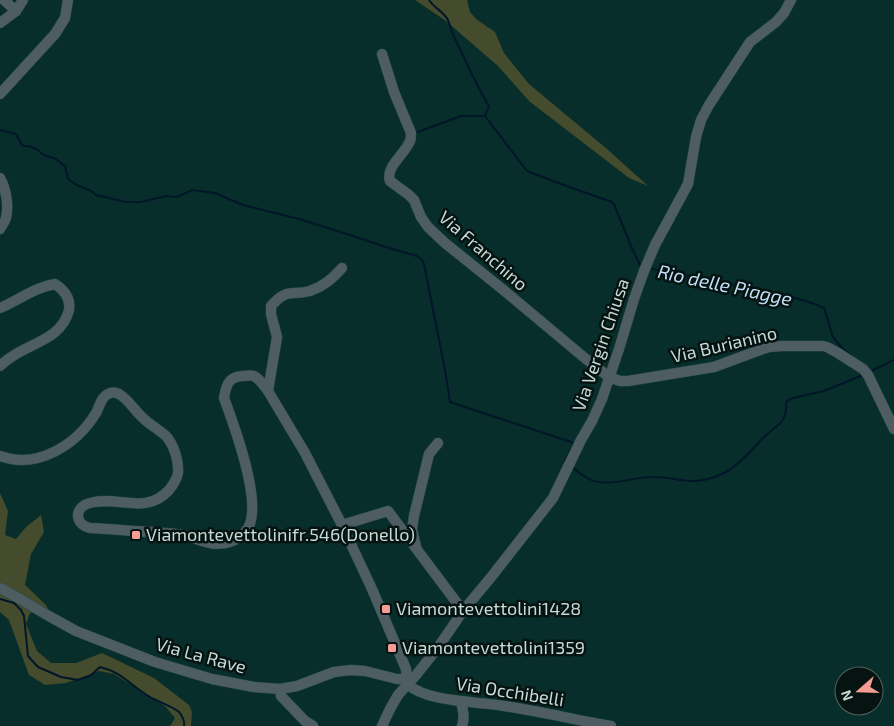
<svg xmlns="http://www.w3.org/2000/svg" width="894" height="726" font-family="'Exo 2',sans-serif">
	<style>
		.green { fill: #444c2d }
		.lines { fill: none; stroke-linecap: round; stroke-linejoin: round }
		.stream { stroke: #021629; stroke-width: 2 }
		.minor-casing { stroke: #264a46; stroke-width: 11 }
		.minor { stroke: #4e5d61; stroke-width: 10 }
		.poi-dot { fill: #f59c94; stroke: #051311; stroke-width: 2 }
		.labels { text-anchor: middle; stroke-width: 5; stroke-linejoin: round; paint-order: stroke }
		.street-label { font-size: 18px; fill: #c7dad7; stroke: #051311 }
		.poi-label { font-size: 18px; fill: #c7dad7; stroke: #051311; text-anchor: start }
		.water-label { font-size: 19px; font-style: italic; fill: #c6dff8; stroke: #051311 }
	</style>
	<rect width="100%" height="100%" fill="#072e2a"/>
	<g class="green">
		<path d="M415,0H467L470,12L476,19L495,32L504,53L529,84L607,149L648,186L629,178L529,101L498,66L446,21Z"/>
		<path d="M0,493L8,511L5,535L16,539L26,527L41,515L44,532L31,554L25,585L46,605L49,611L30,613L26,624L37,651L51,663H76L102,653L154,678L189,705L192,712L191,726H170L175,718L165,706L114,674L99,671L66,683L45,685L29,675L9,620L0,612Z"/>
	</g>
	<g class="lines">
		<g class="stream">
			<path d="M429,0C434,8 443,11 448,20C450,26 452,33 455,39C466,61 476,85 489,106L485,116"/>
			<path d="M485,116L527,171L561,184L612,202L614,204L631,246L641,267"/>
			<path d="M0,130L16,134L22,145L25,146H29L36,149L44,155L56,159L65,166L68,179L75,184L91,191L96,195L126,202H141L166,196L177,197L192,190L215,193L243,205L299,219L350,235L389,248L417,256L422,260L424,264L445,370L450,402L574,443L565,461L567,463"/>
			<path d="M415,133L461,116H485"/>
			<path d="M650,269H653C687,275 720,282 753,289C777,294 802,298 824,308L833,337L843,349L853,357"/>
			<path d="M869,372L894,360"/>
			<path d="M573,468C580,474 589,481 599,482C616,485 634,477 652,477C666,476 679,481 693,481C704,481 716,477 726,472C741,464 753,448 765,436C778,424 787,423 786,403L787,401L793,398L824,391L863,375"/>
			<path d="M0,599L14,603L21,610L24,616L28,656L38,667L61,677L78,680L90,676L100,667C122,672 131,686 150,697C157,701 175,708 179,712C182,715 185,722 184,726"/>
		</g>
		<g class="minor-casing">
			<g id="minor">
				<path d="M4,0L16,11"/>
				<path d="M0,23L16,11L23,0"/>
				<path d="M382,54L394,92L411,133C411,136 411,139 410,141C405,154 385,167 390,181L409,195L414,200L421,217L428,227L445,243L501,288L586,359L609,377L620,381H628L714,367L760,350L769,347L782,346H823L827,347L838,353L863,369L868,375L894,429"/>
				<path d="M0,94L55,34L65,18L68,0"/>
				<path d="M0,178C6,189 9,205 6,218C5,222 2,225 0,229"/>
				<path d="M0,308C19,300 35,287 55,284C64,290 71,298 69,310C62,338 34,342 13,356C8,359 4,362 0,366"/>
				<path d="M268,391L277,337L271,314V306C287,288 290,296 310,291C324,286 332,279 342,268"/>
				<path d="M0,456C38,470 77,444 96,413C100,406 101,397 108,394C111,392 115,392 119,394C128,399 135,411 143,418C150,425 160,430 167,437C174,446 179,461 178,473C177,479 173,485 169,490C145,516 118,495 90,503C74,507 74,524 90,528C110,529 131,531 151,532C161,533 172,533 182,535C198,538 211,548 230,542C237,540 244,534 248,528C263,503 234,425 224,398C226,386 228,377 242,376C246,376 251,375 254,376C260,379 264,386 268,391L305,453L342,525L372,589L406,669L407,684"/>
				<path d="M342,525L388,511L463,611"/>
				<path d="M416,546L412,530L414,516L429,454L438,443"/>
				<path d="M0,588L22,600L47,615L76,631L155,662L212,679L254,687L280,689L297,686L334,672L351,670L365,671L397,679H406"/>
				<path d="M407,684C429,703 476,701 504,706C540,711 575,720 611,726"/>
				<path d="M280,689L281,696L305,721L313,726"/>
				<path d="M461,702C463,710 465,718 462,726"/>
				<path d="M382,726L390,709L398,695L417,674L439,646L463,611L492,576L553,498L581,440L592,421L602,399L619,349L634,299L644,271L655,245L688,184L696,137L701,120L709,105L750,42L776,22L784,13L791,0"/>
			</g>
		</g>
		<use href="#minor" class="minor"/>
	</g>
	<g class="poi-dot">
		<rect x="131" y="530" width="10" height="10" rx="2.5"/>
		<rect x="381" y="604" width="10" height="10" rx="2.5"/>
		<rect x="387" y="643" width="10" height="10" rx="2.5"/>
	</g>
	<g class="labels">
		<g class="street-label">
			<text transform="translate(483 251) rotate(41)" y="6">Via Franchino</text>
			<text transform="translate(601 345) rotate(-71)" y="6">Via Vergin Chiusa</text>
			<text transform="translate(724 345) rotate(-13)" y="6">Via Burianino</text>
			<text transform="translate(201 656) rotate(15)" y="6">Via La Rave</text>
			<text transform="translate(510 692) rotate(9)" y="6">Via Occhibelli</text>
		</g>
		<g class="poi-label">
			<text x="146" y="541">Viamontevettolinifr.546(Donello)</text>
			<text x="396" y="615">Viamontevettolini1428</text>
			<text x="402" y="654">Viamontevettolini1359</text>
		</g>
		<g class="water-label">
			<text transform="translate(725 285) rotate(12)" y="7">Rio delle Piagge</text>
		</g>
	</g>
	<g transform="translate(859 691) rotate(250)"><circle r="24" fill="#051311" stroke="#536360"/>
	<path d="M0-4L9 19L0 12L-9 19Z" fill="#f59c94"/>
	<text y="-8" font-size="14" font-weight="bold" text-anchor="middle" fill="#c7dad7">N</text>
	</g>
</svg>
